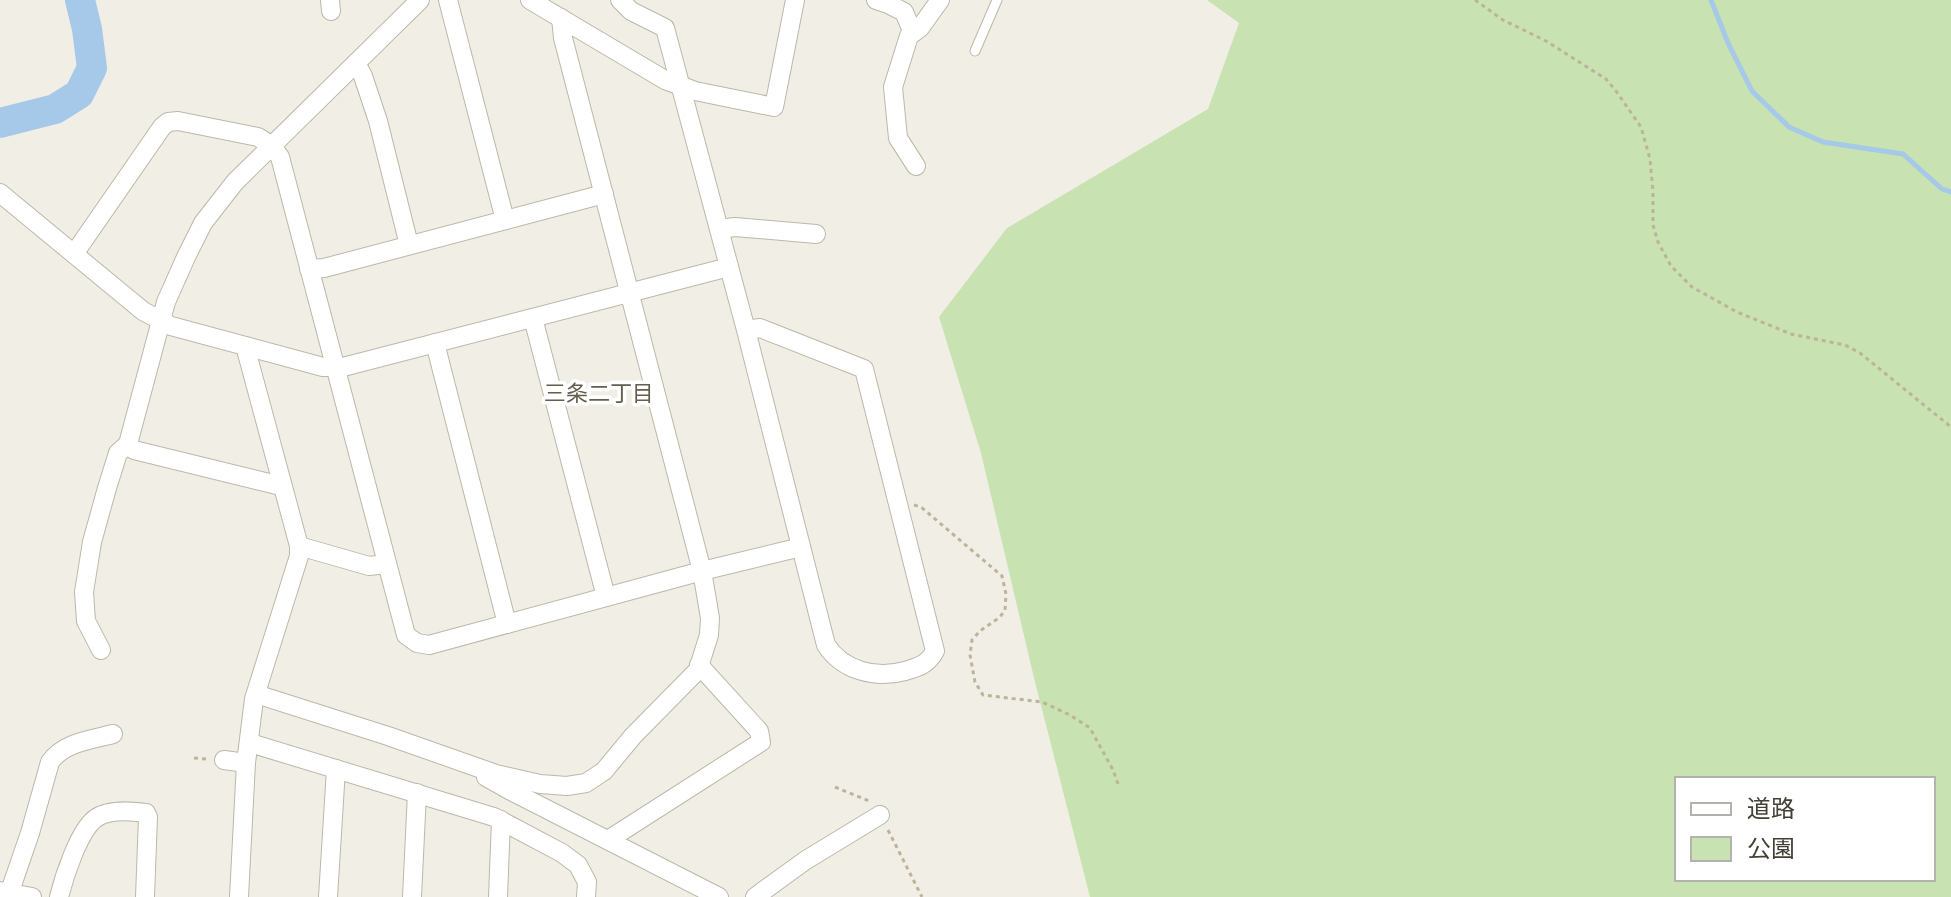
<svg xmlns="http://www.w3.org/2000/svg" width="1951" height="897" font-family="Signika,'Noto Sans JP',sans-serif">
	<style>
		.green { fill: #c8e2b1; fill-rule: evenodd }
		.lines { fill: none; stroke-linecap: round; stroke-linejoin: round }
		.stream { stroke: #a6c8e9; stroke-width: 5 }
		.river { stroke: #a6c8e9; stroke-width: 30 }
		.lane-casing { stroke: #bcb7a9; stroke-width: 11 }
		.street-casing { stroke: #bcb7a9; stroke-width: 20 }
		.path { stroke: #bcb39b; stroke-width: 3; stroke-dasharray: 4 4; stroke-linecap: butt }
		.lane { stroke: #fff; stroke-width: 9 }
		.street { stroke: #fff; stroke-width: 18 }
		.labels { text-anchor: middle; stroke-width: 7; stroke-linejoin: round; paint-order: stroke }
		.neighbourhood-label { font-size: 22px; fill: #655e4e; stroke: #fff }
	</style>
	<rect width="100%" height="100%" fill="#f1efe5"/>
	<path class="green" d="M1207,0H1951V897H1090L1034,678L981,453L939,317L1007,228L1208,109L1239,23ZM1677,779H1933V879H1677Z"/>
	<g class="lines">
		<path class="stream" d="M1711,0L1728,43L1752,91L1789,127L1823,142L1903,154L1942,189L1951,192"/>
		<path class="river" d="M0,123L55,109L79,94L92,68L87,29L80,0"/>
		<g class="lane-casing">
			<path id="lane" d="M975,51L997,0"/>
		</g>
		<g class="street-casing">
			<g id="street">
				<path d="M330,0L331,11"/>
				<path d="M448,0L505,220"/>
				<path d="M530,0L665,80L695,91L774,107L795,0"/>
				<path d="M620,0L631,11L665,28L746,330L826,645C843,671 876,679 905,671C919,667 928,664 935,651L864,369L760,328L746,330"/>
				<path d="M876,0L888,4L904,12L913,33"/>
				<path d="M356,63L363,76L378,121L409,245"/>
				<path d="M916,166L898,138L893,87L909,36L920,28L940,0"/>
				<path d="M0,193L143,311L171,326L323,367H343L729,267"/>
				<path d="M719,229L735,227L816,234"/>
				<path d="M74,254L162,127L168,122L178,121L258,137L272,146L280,157L406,635L417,643L429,645L702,571L801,547"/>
				<path d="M309,269L324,268L604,194"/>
				<path d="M533,318L606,597"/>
				<path d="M435,343L507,624"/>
				<path d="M281,486L134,450L128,444L166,302L186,257L203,223L235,182L420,0"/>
				<path d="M299,546L369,566L387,564"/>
				<path d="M101,650L86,621L84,592L92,542L107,488L118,453L128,444"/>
				<path d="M256,694L388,736L496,774L540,784L567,786L586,783L604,771L633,736L698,670L709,635L710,618L702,571L563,38L561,18"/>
				<path d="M250,743L494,817L562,853L578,865L587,882L586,897"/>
				<path d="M224,760L246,763"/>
				<path d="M486,777L509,790L719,897"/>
				<path d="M608,840L761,742L759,731L699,665"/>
				<path d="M0,891L32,897"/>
				<path d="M8,897L30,833L50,762C64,742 91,740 113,734"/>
				<path d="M59,897C64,877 79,830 96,818C109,809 131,811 146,813L148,817L145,897"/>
				<path d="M239,897L246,763L254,699L299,556V546L245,346"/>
				<path d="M328,897L336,769"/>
				<path d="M412,897L417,793"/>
				<path d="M498,897L501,820"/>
				<path d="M755,897L806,860L880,815"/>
			</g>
		</g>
		<g class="path">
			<path d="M1475,0L1503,20L1546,41L1606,79L1616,91L1641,127L1650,159L1653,192V225L1658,242L1671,266L1692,287L1737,312L1791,334L1845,345L1860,353L1951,427"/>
			<path d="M914,505L921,507L1002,576L1006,594L1005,610L1000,617L980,631L972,640L970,655L975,682L983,695L1042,702L1070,715L1090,728L1113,770L1118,784"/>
			<path d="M194,758L206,759"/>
			<path d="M835,787L869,801"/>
			<path d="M888,830L922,897"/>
		</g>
		<use href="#lane" class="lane"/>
		<use href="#street" class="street"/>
	</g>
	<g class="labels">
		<g class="neighbourhood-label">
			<text x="599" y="401">三条二丁目</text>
		</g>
	</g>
	<rect x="1675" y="777" width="260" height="104" fill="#ffffff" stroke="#b4b2ae" stroke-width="2"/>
	<rect x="1691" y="803" width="40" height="12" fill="#ffffff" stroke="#b4b2ae" stroke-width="2"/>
	<text x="1747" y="817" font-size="24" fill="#433f35">道路</text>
	<rect x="1691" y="837" width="40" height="24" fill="#c8e2b1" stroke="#b4b2ae" stroke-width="2"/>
	<text x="1747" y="857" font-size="24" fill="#433f35">公園</text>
</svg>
